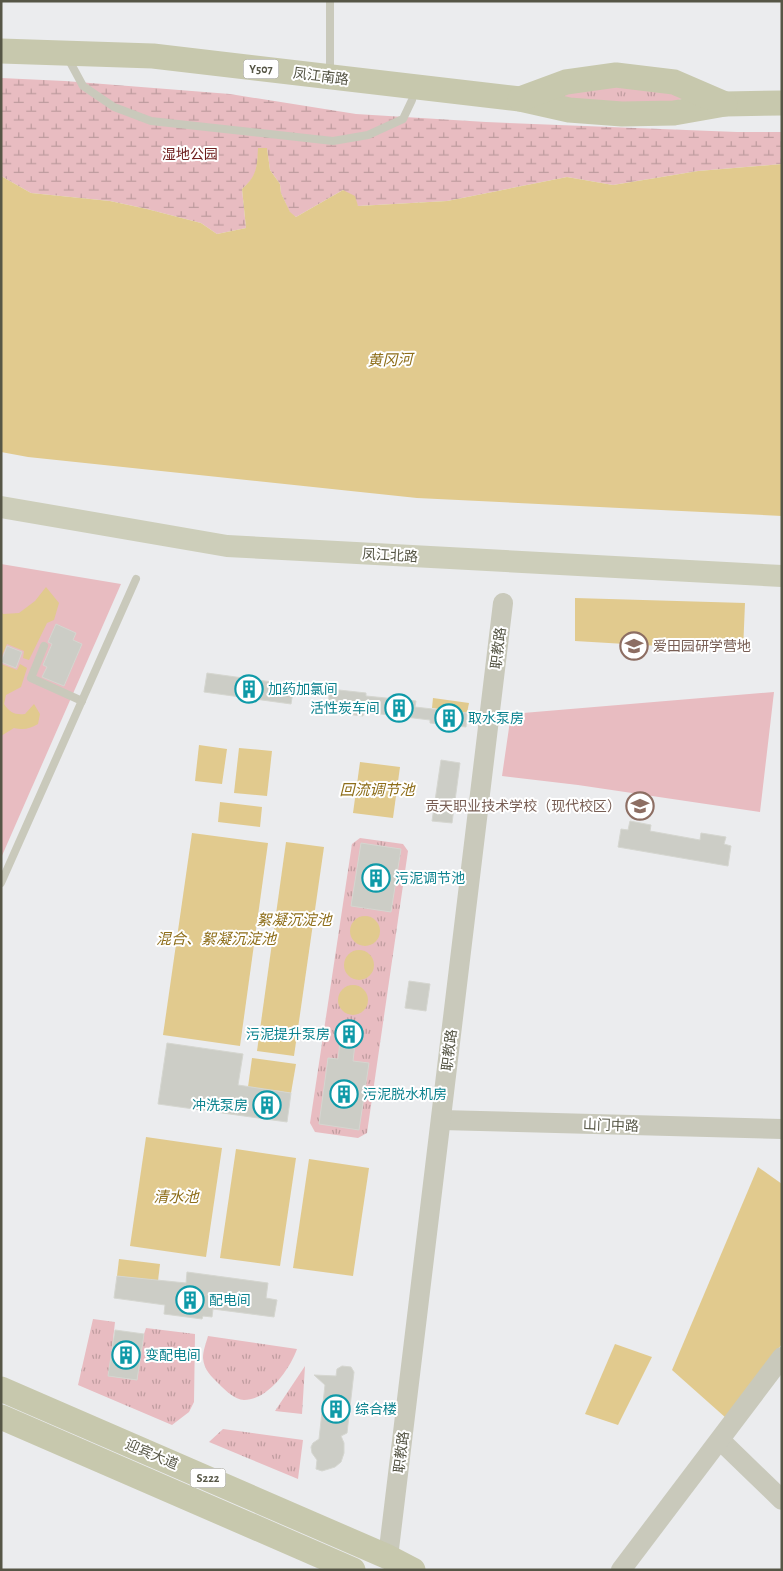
<svg xmlns="http://www.w3.org/2000/svg" width="783" height="1571" font-family="'Alegreya Sans','Noto Sans SC',sans-serif">
	<style>
		.grass { fill: url(#grass-tufts) }
		.wetland { fill: url(#wetland-marsh) }
		.park { fill: #e8bcc1 }
		.water { fill: #e1ca8e }
		.building { fill: #cccdc6; stroke: #d5d6d0 }
		.lines { fill: none; stroke-linecap: round; stroke-linejoin: round }
		.service { stroke: #c9c9bb; stroke-width: 8 }
		.tertiary { stroke: #c9c9bb; stroke-width: 20 }
		.secondary { stroke: #cdceba; stroke-width: 22 }
		.primary { stroke: #c7c8ad; stroke-width: 25 }
		.labels { text-anchor: middle; stroke-width: 4; stroke-linejoin: round; paint-order: stroke }
		.shield { fill: #fff; stroke: #89897e; stroke-width: 1 }
		.shield-label { font-size: 12px; font-weight: bold; fill: #565646 }
		.street-label { font-size: 14px; fill: #565646; stroke: #fff }
		.park-label { font-size: 14px; fill: #6f201f; stroke: #fff }
		.education-label { font-size: 14px; fill: #785e54; stroke: #fff; text-anchor: start }
		.culture-label { font-size: 14px; fill: #0d838f; stroke: #fff; text-anchor: start }
		.water-label { font-size: 15px; font-style: italic; fill: #8e6e1a; stroke: #fff }
	</style>
	<defs>
		<pattern id="grass-tufts" width="24" height="20" patternUnits="userSpaceOnUse" patternTransform="scale(1.25)"><rect width="24" height="20" fill="#e8bcc1"/><path d="M3 7l-1-3M5 7V3M7 7l1-3M15 17l-1-3M17 17v-4M19 17l1-3" fill="none" stroke="#bf9c9f"/></pattern>
		<pattern id="wetland-marsh" width="20" height="14" patternUnits="userSpaceOnUse" patternTransform="scale(1.25)"><rect width="20" height="14" fill="#e8bcc1"/><path d="M1 5h8M5 5V1M11 12h8M15 12V8" fill="none" stroke="#bf9c9f"/></pattern>
	</defs>
	<rect width="100%" height="100%" fill="#ebecee"/>
	<g class="grass">
		<path d="M599,84L655,88L685,98L665,104L635,106L556,97Z"/>
		<path d="M360,838L403,844L408,851L367,1133L358,1138L315,1132L310,1123L352,844Z"/>
		<path d="M93,1319L115,1322L109,1376L137,1380L144,1334L146,1328L195,1334L194,1402L189,1412L172,1425L78,1385Z"/>
		<path d="M208,1336L297,1349C290,1369 268,1400 244,1400C235,1400 225,1390 219,1384C211,1376 204,1370 203,1358C203,1351 206,1343 208,1336Z"/>
		<path d="M305,1366L302,1414L275,1411Z"/>
		<path d="M223,1429L303,1440L298,1479L209,1442Z"/>
	</g>
	<path class="wetland" d="M1,78L65,81L230,94L356,114L486,122L737,132H782V164L698,171L613,185L567,177L447,201L358,206L343,190L296,217L290,213L281,193L280,184L270,170L267,149L259,148C256,168 259,175 242,189L246,228L217,234L201,223L147,209L110,201L31,193L1,176Z"/>
	<g class="park">
		<path d="M1,564L121,584L1,858Z"/>
		<path d="M774,692L760,812L578,785L502,776L511,714Z"/>
	</g>
	<g class="water">
		<path d="M258,148H267L270,170L280,184L281,193L290,212L296,217L343,190L355,196L358,206L447,201L567,177L613,185L698,171L782,164V516L417,498L28,457L1,452V176L31,193L110,201L147,209L201,223L217,234L246,228L242,189C257,176 257,167 258,148Z"/>
		<path d="M46,587L59,603L54,620L47,623L29,660L23,658L24,651L7,644L1,658V611L3,614L19,613L35,601Z"/>
		<path d="M575,598L745,603L743,651L575,641Z"/>
		<path d="M1,664L17,670L20,664L27,668L21,687L6,695L4,704C10,713 15,715 25,714L34,704L40,714L38,724C29,729 24,730 14,728L1,736Z"/>
		<path d="M433,698L469,703L467,713L432,708Z"/>
		<path d="M199,745L227,749L222,784L195,781Z"/>
		<path d="M239,748L272,751L267,796L234,793Z"/>
		<path d="M360,762L400,767L393,818L353,813Z"/>
		<path d="M220,802L262,807L260,827L218,822Z"/>
		<path d="M192,833L268,843L240,1046L163,1035Z"/>
		<path d="M286,842L324,847L294,1056L257,1051Z"/>
		<circle cx="365" cy="931" r="15"/>
		<circle cx="359" cy="965" r="15"/>
		<circle cx="353" cy="1000" r="15"/>
		<path d="M252,1058L296,1064L291,1093L248,1087Z"/>
		<path d="M146,1137L222,1148L206,1257L130,1246Z"/>
		<path d="M236,1149L296,1158L280,1266L220,1258Z"/>
		<path d="M309,1159L369,1168L353,1276L293,1268Z"/>
		<path d="M758,1167L782,1184V1344L726,1418L672,1370Z"/>
		<path d="M119,1259L160,1264L158,1281L117,1276Z"/>
		<path d="M615,1344L652,1357L618,1425L585,1414Z"/>
	</g>
	<g class="building">
		<path d="M56,624L76,633L73,640L82,644L64,686L42,677L47,667L43,665L52,644L48,642Z"/>
		<path d="M7,646L22,652L16,668L1,662Z"/>
		<path d="M207,673L294,685L291,704L204,692Z"/>
		<path d="M330,689L366,693V696L416,701L415,707L467,713L466,727L430,723V720L364,712L363,716L327,712Z"/>
		<path d="M441,760L460,763L452,823L432,821Z"/>
		<path d="M630,821L651,825L650,831L700,840L701,833L726,837L724,844L731,846L728,866L618,847L621,829L628,830Z"/>
		<path d="M361,843L401,849L391,912L351,906Z"/>
		<path d="M409,981L430,984L426,1011L405,1008Z"/>
		<path d="M342,1025L357,1027L353,1061L369,1063L359,1130L319,1124L328,1058L338,1059Z"/>
		<path d="M167,1043L243,1054L238,1085L291,1093L287,1122L158,1104Z"/>
		<path d="M187,1272L268,1283L266,1298L277,1300L274,1317L213,1309L212,1317L203,1316L202,1319L164,1314L165,1305L114,1298L117,1276L186,1283Z"/>
		<path d="M115,1330L144,1334L137,1380L108,1376Z"/>
		<path d="M342,1366L351,1367L354,1372L347,1433L341,1436L344,1443V1453L341,1462L335,1467L322,1471L316,1469L317,1460L312,1453L311,1447L313,1443L319,1439L325,1385L314,1375L336,1376L337,1369Z"/>
	</g>
	<g class="lines">
		<g class="service">
			<path d="M70,62L83,86L114,107L151,121L333,141L368,135L403,119L412,100"/>
			<path d="M330,71V1"/>
			<path d="M44,646L31,678L82,701"/>
			<path d="M1,883L136,579"/>
		</g>
		<g class="tertiary">
			<path d="M441,1120L782,1129"/>
			<path d="M720,1440L782,1500"/>
			<path d="M388,1557L503,603"/>
			<path d="M621,1570L782,1357"/>
		</g>
		<path class="secondary" d="M1,507L227,546L782,576"/>
		<g class="primary">
			<path d="M1,51L153,56L520,99L569,110L622,114L674,113L725,104L782,103"/>
			<path d="M520,99L566,82L616,75L674,82L725,104"/>
			<path d="M1,1389L388,1557L413,1570"/>
			<path d="M1,1417L353,1570"/>
		</g>
	</g>
	<defs>
		<g id="school-ring" transform="scale(1.4375)"><circle r="9.5" fill="#fff" stroke="#8d6e63" stroke-width="1.5"/><path d="M0-5L7-2L0 1L-7-2ZM-4 1L0 2.5L4 1V4Q0 6-4 4Z" fill="#8d6e63"/></g>
		<g id="building-ring" transform="scale(1.4375)"><circle r="9.5" fill="#fff" stroke="#0f9aa8" stroke-width="1.5"/><path d="M-4-6H4V6H1V3H-1V6H-4ZM-2.5-4.3h1.7v1.8h-1.7ZM.8-4.3h1.7v1.8H.8ZM-2.5-1h1.7V.8h-1.7ZM.8-1h1.7V.8H.8Z" fill="#0f9aa8"/></g>
	</defs>
	<g fill-rule="evenodd">
		<use href="#school-ring" x="634" y="646"/>
		<use href="#building-ring" x="249" y="689"/>
		<use href="#building-ring" x="399" y="708"/>
		<use href="#building-ring" x="449" y="718"/>
		<use href="#school-ring" x="640" y="806"/>
		<use href="#building-ring" x="376" y="878"/>
		<use href="#building-ring" x="349" y="1034"/>
		<use href="#building-ring" x="344" y="1094"/>
		<use href="#building-ring" x="267" y="1105"/>
		<use href="#building-ring" x="190" y="1300"/>
		<use href="#building-ring" x="126" y="1355"/>
		<use href="#building-ring" x="336" y="1409"/>
	</g>
	<g class="labels">
		<g class="shield">
			<rect x="243.5" y="59.5" width="35" height="19" rx="4"/>
			<rect x="190.5" y="1468.5" width="35" height="19" rx="4"/>
		</g>
		<g class="shield-label">
			<text x="261" y="73">Y507</text>
			<text x="208" y="1482">S222</text>
		</g>
		<g class="street-label">
			<text transform="translate(321 76) rotate(7)" y="5">凤江南路</text>
			<text transform="translate(390 555) rotate(3)" y="5">凤江北路</text>
			<text transform="translate(498 648) rotate(-83)" y="5">职教路</text>
			<text transform="translate(449 1050) rotate(-83)" y="5">职教路</text>
			<text transform="translate(611 1125) rotate(2)" y="5">山门中路</text>
			<text transform="translate(401 1452) rotate(-83)" y="5">职教路</text>
			<text transform="translate(152 1454) rotate(23)" y="5">迎宾大道</text>
		</g>
		<g class="park-label">
			<text x="190" y="159">湿地公园</text>
		</g>
		<g class="education-label">
			<text x="653" y="651">爱田园研学营地</text>
			<text x="621" y="811" text-anchor="end">贡天职业技术学校（现代校区）</text>
		</g>
		<g class="culture-label">
			<text x="268" y="694">加药加氯间</text>
			<text x="380" y="713" text-anchor="end">活性炭车间</text>
			<text x="468" y="723">取水泵房</text>
			<text x="395" y="883">污泥调节池</text>
			<text x="330" y="1039" text-anchor="end">污泥提升泵房</text>
			<text x="363" y="1099">污泥脱水机房</text>
			<text x="248" y="1110" text-anchor="end">冲洗泵房</text>
			<text x="209" y="1305">配电间</text>
			<text x="145" y="1360">变配电间</text>
			<text x="355" y="1414">综合楼</text>
		</g>
		<g class="water-label">
			<text transform="translate(390 360) rotate(-1)" y="5">黄冈河</text>
			<text x="377" y="795">回流调节池</text>
			<text x="294" y="925">絮凝沉淀池</text>
			<text x="216" y="944">混合、絮凝沉淀池</text>
			<text x="176" y="1202">清水池</text>
		</g>
	</g>
	<rect width="783" height="1571" fill="none" stroke="#565646" stroke-width="5"/>
</svg>
